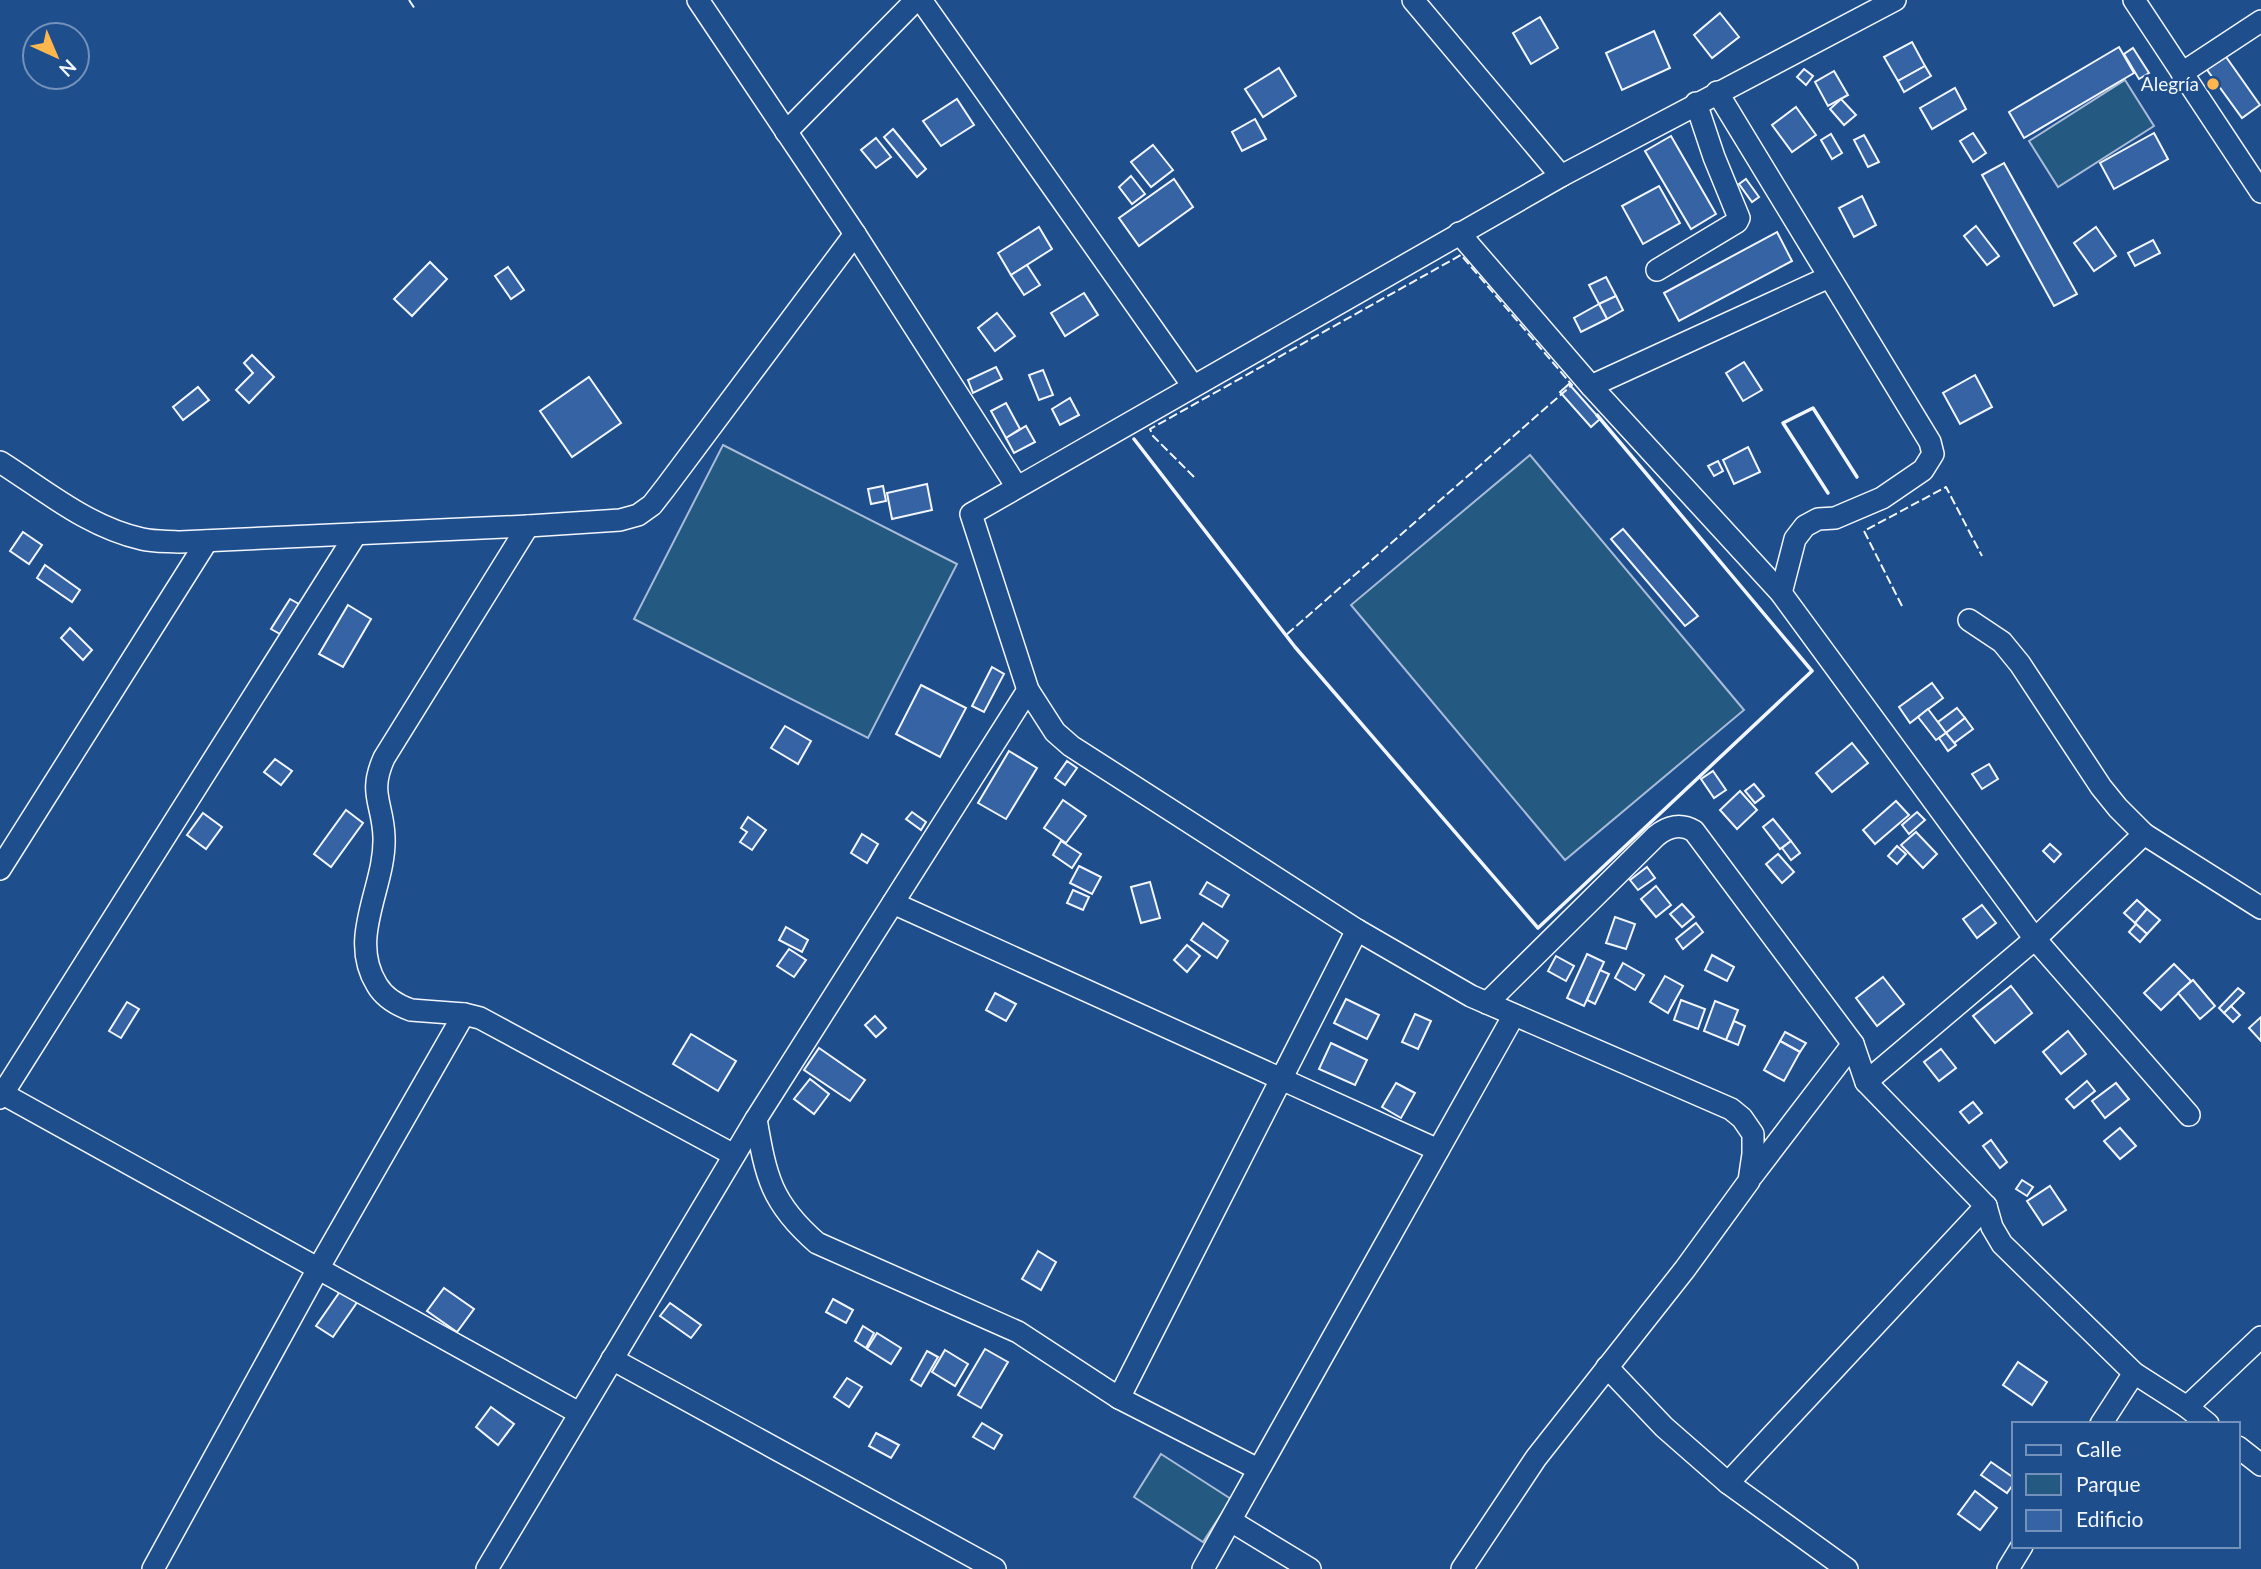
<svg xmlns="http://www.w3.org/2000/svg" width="2261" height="1569" font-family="Lato,sans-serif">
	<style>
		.green { fill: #245a82; stroke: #a8bbd7; stroke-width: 2 }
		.building { fill: #3563a3; stroke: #f2f6ff; stroke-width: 2 }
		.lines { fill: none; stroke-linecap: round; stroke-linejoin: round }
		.minor-casing { stroke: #f2f6ff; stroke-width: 24 }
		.minor { stroke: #1f4e8c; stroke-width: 21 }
		.fence { stroke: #f2f6ff; stroke-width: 2; stroke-dasharray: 9 3.5; stroke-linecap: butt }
		.wall { stroke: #f2f6ff; stroke-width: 3.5 }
		.poi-dot { fill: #ffb74d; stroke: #1f4e8c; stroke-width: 2.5 }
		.labels { text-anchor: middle; stroke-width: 5; stroke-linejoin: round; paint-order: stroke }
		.poi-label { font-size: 19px; fill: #f2f6ff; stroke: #1f4e8c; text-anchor: end }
	</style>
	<rect width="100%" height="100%" fill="#1f4e8c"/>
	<g class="green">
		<path d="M2125,80L2154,126L2058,187L2029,141Z"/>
		<path d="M723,445L957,564L868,738L634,619Z"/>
		<path d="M1530,455L1744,710L1565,860L1351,605Z"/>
		<path d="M1161,1454L1231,1499L1203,1542L1134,1497Z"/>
	</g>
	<g class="building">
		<path d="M1720,13L1739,37L1712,58L1694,35Z"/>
		<path d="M1540,17L1558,48L1531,64L1513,33Z"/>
		<path d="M1654,31L1670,68L1622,90L1606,53Z"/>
		<path d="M1912,42L1925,66L1898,81L1884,57Z"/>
		<path d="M2119,47L2134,73L2024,138L2009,112Z"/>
		<path d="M2133,48L2149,73L2139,79L2124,54Z"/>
		<path d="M2224,54L2260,105L2242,118L2205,67Z"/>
		<path d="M1925,66L1931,76L1904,92L1898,81Z"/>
		<path d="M1279,68L1296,96L1263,117L1245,89Z"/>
		<path d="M1804,69L1813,76L1806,85L1797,77Z"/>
		<path d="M1834,71L1848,95L1828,106L1815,82Z"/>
		<path d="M1955,88L1966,109L1932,129L1920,108Z"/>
		<path d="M957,99L974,125L941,146L923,121Z"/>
		<path d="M1841,99L1856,115L1844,125L1830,109Z"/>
		<path d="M1796,107L1816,135L1792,152L1772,125Z"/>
		<path d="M1255,119L1266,139L1242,151L1232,132Z"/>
		<path d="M893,129L926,169L917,177L884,137Z"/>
		<path d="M1973,133L1986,153L1973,162L1960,141Z"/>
		<path d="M2154,133L2168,159L2114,189L2100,163Z"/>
		<path d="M1831,134L1842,153L1832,159L1821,140Z"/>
		<path d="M1864,135L1879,162L1868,167L1854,140Z"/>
		<path d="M1671,136L1716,214L1691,229L1645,151Z"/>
		<path d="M876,138L891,157L876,168L861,150Z"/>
		<path d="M1153,145L1173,170L1151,187L1131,162Z"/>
		<path d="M2004,163L2077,294L2054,306L1982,175Z"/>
		<path d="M1131,176L1145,194L1132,204L1119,187Z"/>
		<path d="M1174,179L1193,207L1139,246L1119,218Z"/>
		<path d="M1746,179L1759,197L1752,202L1739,184Z"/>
		<path d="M1659,186L1680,223L1643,244L1622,206Z"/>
		<path d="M1862,196L1876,225L1854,237L1839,208Z"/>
		<path d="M1976,226L1999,256L1987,265L1964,236Z"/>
		<path d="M1039,227L1052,249L1011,275L998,253Z"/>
		<path d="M2096,227L2116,256L2094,271L2074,243Z"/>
		<path d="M1777,232L1792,261L1679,321L1664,293Z"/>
		<path d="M2153,240L2160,253L2135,266L2128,253Z"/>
		<path d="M430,262L447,279L412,316L394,299Z"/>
		<path d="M1027,265L1040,285L1024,295L1011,275Z"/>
		<path d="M508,267L524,290L511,299L495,276Z"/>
		<path d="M1606,277L1616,296L1599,304L1589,285Z"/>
		<path d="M1084,293L1098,315L1065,336L1051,313Z"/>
		<path d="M1616,296L1623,310L1607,319L1599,304Z"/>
		<path d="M1599,304L1607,319L1581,332L1574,318Z"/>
		<path d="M997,313L1015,336L995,351L978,328Z"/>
		<path d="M252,355L274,377L249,403L236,390L253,373L244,363Z"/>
		<path d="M1744,362L1762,390L1743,401L1726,373Z"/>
		<path d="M996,367L1002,379L973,393L968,380Z"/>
		<path d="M1043,370L1053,395L1039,400L1029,375Z"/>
		<path d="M1975,375L1992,407L1960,424L1943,393Z"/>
		<path d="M589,377L621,423L572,457L540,411Z"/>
		<path d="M1569,384L1600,419L1591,427L1560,392Z"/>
		<path d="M198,387L209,400L183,420L173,407Z"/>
		<path d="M1070,398L1079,415L1060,425L1052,409Z"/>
		<path d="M1006,403L1020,429L1006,438L991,411Z"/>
		<path d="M1026,426L1035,442L1014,453L1006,438Z"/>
		<path d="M1748,447L1760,472L1734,484L1723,460Z"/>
		<path d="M1718,461L1723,471L1714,476L1708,466Z"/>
		<path d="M927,484L932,510L892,519L887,493Z"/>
		<path d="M883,486L886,501L871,504L868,489Z"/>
		<path d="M1623,529L1698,616L1685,626L1611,539Z"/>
		<path d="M23,532L42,545L29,564L10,551Z"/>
		<path d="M45,565L80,590L72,602L37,578Z"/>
		<path d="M290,599L299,604L280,634L271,629Z"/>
		<path d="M348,605L371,619L343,667L319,654Z"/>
		<path d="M70,628L92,650L83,660L61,638Z"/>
		<path d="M992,667L1004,674L984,712L972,706Z"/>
		<path d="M1932,683L1943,698L1910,723L1899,707Z"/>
		<path d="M921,685L966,708L940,757L896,734Z"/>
		<path d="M1957,708L1965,718L1946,733L1938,722Z"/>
		<path d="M1928,709L1946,733L1936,740L1918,717Z"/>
		<path d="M1965,718L1973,729L1954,743L1946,733Z"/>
		<path d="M785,726L811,741L798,764L771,748Z"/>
		<path d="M1946,733L1956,745L1948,751L1939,738Z"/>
		<path d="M1852,743L1868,763L1832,792L1816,773Z"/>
		<path d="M1009,751L1037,768L1006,819L978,803Z"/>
		<path d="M275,759L292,771L281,785L264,772Z"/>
		<path d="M1067,761L1077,768L1065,785L1055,778Z"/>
		<path d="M1989,764L1998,779L1982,789L1972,774Z"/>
		<path d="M1713,771L1726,790L1714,798L1701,779Z"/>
		<path d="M1754,784L1764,796L1755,803L1745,791Z"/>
		<path d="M1740,791L1757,810L1737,829L1720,810Z"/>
		<path d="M1063,800L1086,816L1066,843L1044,828Z"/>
		<path d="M1896,801L1909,815L1875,844L1863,830Z"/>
		<path d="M346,810L363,823L331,867L314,854Z"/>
		<path d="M912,812L926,822L921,830L906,819Z"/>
		<path d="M1917,812L1925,820L1909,834L1902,825Z"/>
		<path d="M203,813L222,827L206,849L187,835Z"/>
		<path d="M748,817L766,830L752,850L740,842L747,832L741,828Z"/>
		<path d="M1773,819L1791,841L1780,849L1763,827Z"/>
		<path d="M1916,832L1937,854L1923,868L1901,845Z"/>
		<path d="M862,834L878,844L867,863L851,853Z"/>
		<path d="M1061,841L1081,854L1072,868L1053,855Z"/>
		<path d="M1791,841L1800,853L1791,860L1782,848Z"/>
		<path d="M2050,844L2061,854L2054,862L2043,851Z"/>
		<path d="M1897,846L1906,854L1897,864L1888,856Z"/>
		<path d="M1778,854L1794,872L1782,883L1766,864Z"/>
		<path d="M1079,866L1101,877L1092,894L1070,883Z"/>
		<path d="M1647,867L1655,878L1638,890L1630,880Z"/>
		<path d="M1150,882L1160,918L1141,923L1131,887Z"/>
		<path d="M1207,882L1229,895L1222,907L1200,894Z"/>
		<path d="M1656,886L1671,905L1656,917L1641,899Z"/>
		<path d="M1073,890L1089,897L1083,910L1067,903Z"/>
		<path d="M2137,900L2147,909L2135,923L2124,913Z"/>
		<path d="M1682,904L1694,917L1682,927L1670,914Z"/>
		<path d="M1982,905L1996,923L1977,938L1963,919Z"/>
		<path d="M2147,909L2160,920L2147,934L2135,923Z"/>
		<path d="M1615,917L1635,924L1626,949L1606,943Z"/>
		<path d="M1203,923L1228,941L1217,958L1191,940Z"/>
		<path d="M1696,923L1703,932L1683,949L1676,939Z"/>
		<path d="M2136,924L2147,934L2140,942L2129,932Z"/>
		<path d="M786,927L808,940L802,952L779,940Z"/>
		<path d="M1187,945L1200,956L1187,972L1174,960Z"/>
		<path d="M789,949L806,960L794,977L777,966Z"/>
		<path d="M1587,954L1604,962L1584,1006L1567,998Z"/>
		<path d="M1712,955L1734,967L1727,981L1705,970Z"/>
		<path d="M1556,956L1574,966L1566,981L1548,971Z"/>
		<path d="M1623,963L1644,975L1635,990L1615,978Z"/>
		<path d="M2174,964L2191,981L2161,1010L2144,993Z"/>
		<path d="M1600,970L1609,974L1595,1004L1587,1000Z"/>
		<path d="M1665,976L1683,986L1668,1013L1650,1002Z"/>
		<path d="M1883,977L1904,1004L1877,1026L1856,998Z"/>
		<path d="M2193,980L2215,1006L2200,1019L2178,993Z"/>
		<path d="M2011,986L2032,1013L1995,1043L1973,1016Z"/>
		<path d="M2238,988L2244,993L2224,1013L2219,1008Z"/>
		<path d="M995,993L1016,1004L1006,1021L986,1010Z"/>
		<path d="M1346,999L1379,1015L1367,1039L1334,1023Z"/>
		<path d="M1681,1000L1705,1009L1698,1029L1674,1020Z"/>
		<path d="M1715,1001L1738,1010L1726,1040L1704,1031Z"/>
		<path d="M127,1002L139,1009L121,1038L109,1031Z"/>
		<path d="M2231,1006L2240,1015L2233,1022L2224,1013Z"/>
		<path d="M1415,1014L1431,1021L1418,1049L1402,1042Z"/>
		<path d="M875,1016L886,1028L876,1037L865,1025Z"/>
		<path d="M2261,1017V1041L2249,1028Z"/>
		<path d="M1734,1021L1745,1026L1738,1045L1726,1040Z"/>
		<path d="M2068,1031L2086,1054L2061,1074L2043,1052Z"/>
		<path d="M1785,1032L1806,1043L1800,1052L1780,1041Z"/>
		<path d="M691,1034L736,1061L718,1091L673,1064Z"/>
		<path d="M1780,1041L1800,1052L1784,1081L1764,1070Z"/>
		<path d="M1331,1043L1367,1060L1355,1085L1319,1069Z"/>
		<path d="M819,1048L865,1080L850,1101L804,1070Z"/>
		<path d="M1941,1049L1956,1068L1939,1081L1924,1062Z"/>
		<path d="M810,1079L829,1094L814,1114L794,1099Z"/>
		<path d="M2087,1081L2095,1091L2074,1108L2066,1099Z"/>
		<path d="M1396,1083L1415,1093L1401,1118L1382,1107Z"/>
		<path d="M2116,1083L2129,1099L2105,1118L2092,1101Z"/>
		<path d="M1973,1102L1982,1113L1969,1123L1960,1112Z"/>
		<path d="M2120,1128L2136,1146L2120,1159L2104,1141Z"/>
		<path d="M1991,1140L2007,1162L2000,1168L1983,1146Z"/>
		<path d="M2022,1180L2033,1187L2027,1196L2016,1189Z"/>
		<path d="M2050,1186L2066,1210L2043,1225L2027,1201Z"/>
		<path d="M1038,1251L1056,1262L1041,1290L1022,1279Z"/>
		<path d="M444,1288L474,1309L457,1332L427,1311Z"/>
		<path d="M341,1290L358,1301L333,1337L316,1326Z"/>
		<path d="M833,1299L853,1310L846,1323L826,1312Z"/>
		<path d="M670,1303L701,1325L691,1338L660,1316Z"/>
		<path d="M863,1326L874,1333L866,1348L855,1341Z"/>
		<path d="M877,1333L901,1348L891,1364L867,1349Z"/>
		<path d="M985,1349L1008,1362L981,1408L958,1395Z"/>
		<path d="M945,1350L968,1364L955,1386L932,1372Z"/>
		<path d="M927,1351L938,1357L921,1386L911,1380Z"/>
		<path d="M2018,1362L2047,1382L2032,1405L2003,1385Z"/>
		<path d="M847,1378L862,1387L849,1407L834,1397Z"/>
		<path d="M491,1407L514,1424L498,1445L476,1427Z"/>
		<path d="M982,1423L1002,1435L994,1449L973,1437Z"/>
		<path d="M876,1433L899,1445L891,1458L869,1446Z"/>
		<path d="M1991,1462L2014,1478V1483L2007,1493L1981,1475Z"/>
		<path d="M1975,1491L1997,1508L1980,1530L1958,1514Z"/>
	</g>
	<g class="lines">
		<g class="minor-casing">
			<g id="minor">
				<path d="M698,0L855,234L1017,487"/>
				<path d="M921,0L1193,386"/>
				<path d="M1413,0L1561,176"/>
				<path d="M2134,0L2261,192"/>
				<path d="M2182,73L2261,21"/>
				<path d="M1717,92L1930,442L1933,454L1923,470L1882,498L1835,518L1818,519L1805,526L1795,539L1781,593"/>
				<path d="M786,132L916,0"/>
				<path d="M1459,233L1591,386L1781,593L2035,939L2189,1115"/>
				<path d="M1657,270L1737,222L1739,218L1714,157L1696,103"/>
				<path d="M1591,386L1829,277"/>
				<path d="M0,462C46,491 88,527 142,539C154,542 167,541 180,542L528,526L620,520L638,515L652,505L666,487L855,234"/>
				<path d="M528,526L384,758C368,794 383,803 384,837C386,887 347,937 377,985C384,997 397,1005 411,1010L464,1014L480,1018L734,1155"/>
				<path d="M1969,620L2002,642L2020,664L2101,787L2118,808L2144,834L2261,908"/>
				<path d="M0,869L207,541"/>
				<path d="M893,903L1438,1150"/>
				<path d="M1487,1003L1656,836C1668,826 1681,823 1694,831L1853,1044L1866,1082L1986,1206L1992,1227L2002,1244L2134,1373L2187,1407L2208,1424"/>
				<path d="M1866,1082L2035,939L2144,834"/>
				<path d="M3,1094L579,1413"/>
				<path d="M0,1098L356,534"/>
				<path d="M756,1119C766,1177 771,1203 817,1243L1018,1332L1119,1398L1258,1469"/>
				<path d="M1752,1176L1853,1044"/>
				<path d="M612,1359L995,1569"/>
				<path d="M1607,1367L1664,1427L1728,1483L1847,1569"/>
				<path d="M1119,1398L1357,930"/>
				<path d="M2187,1407L2261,1337"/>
				<path d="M2101,1424L2134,1373"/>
				<path d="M2238,1447L2261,1465"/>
				<path d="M1728,1483L1986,1206"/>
				<path d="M1231,1521L1310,1569"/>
				<path d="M153,1569L319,1267L464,1014"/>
				<path d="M487,1569L756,1119L1028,690"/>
				<path d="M1203,1569L1514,1015"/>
				<path d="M1462,1569L1536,1458L1685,1269L1749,1181L1753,1154V1134L1742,1118L1731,1109L1471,996L1357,930L1071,746L1055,732L1028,690L971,514L1561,176L1895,0"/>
				<path d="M2008,1569L2022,1546"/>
			</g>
		</g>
		<use href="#minor" class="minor"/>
		<g class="fence">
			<path d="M409,0L415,9"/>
			<path d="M1194,477L1153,436L1150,429L1461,255L1572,385L1286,635"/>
			<path d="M1902,606L1864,531L1946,487L1982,556"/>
		</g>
		<g class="wall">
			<path d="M1134,439L1295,647L1538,928L1812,671L1597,415"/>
			<path d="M1828,493L1783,423L1813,408L1857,477"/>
		</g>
	</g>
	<circle class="poi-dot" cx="2213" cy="84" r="7"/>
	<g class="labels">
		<g class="poi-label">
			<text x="2199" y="91">Alegría</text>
		</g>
	</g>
	<rect x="2012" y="1422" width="228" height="126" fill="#1f4e8c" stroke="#7391ba" stroke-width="2"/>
	<rect x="2026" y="1445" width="35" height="10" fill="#1f4e8c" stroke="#7391ba" stroke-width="2"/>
	<text x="2076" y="1457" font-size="21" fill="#f2f6ff">Calle</text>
	<rect x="2026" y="1474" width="35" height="21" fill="#245a82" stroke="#7391ba" stroke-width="2"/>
	<text x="2076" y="1492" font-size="21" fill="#f2f6ff">Parque</text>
	<rect x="2026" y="1510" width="35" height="21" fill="#3563a3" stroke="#7391ba" stroke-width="2"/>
	<text x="2076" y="1527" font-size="21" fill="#f2f6ff">Edificio</text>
	<g transform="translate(56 56) rotate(136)"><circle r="33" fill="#1f4e8c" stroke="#7391ba" stroke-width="2"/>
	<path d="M0-5L12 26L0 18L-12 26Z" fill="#ffb74d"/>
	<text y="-10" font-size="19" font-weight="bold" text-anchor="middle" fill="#f2f6ff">N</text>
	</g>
</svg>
